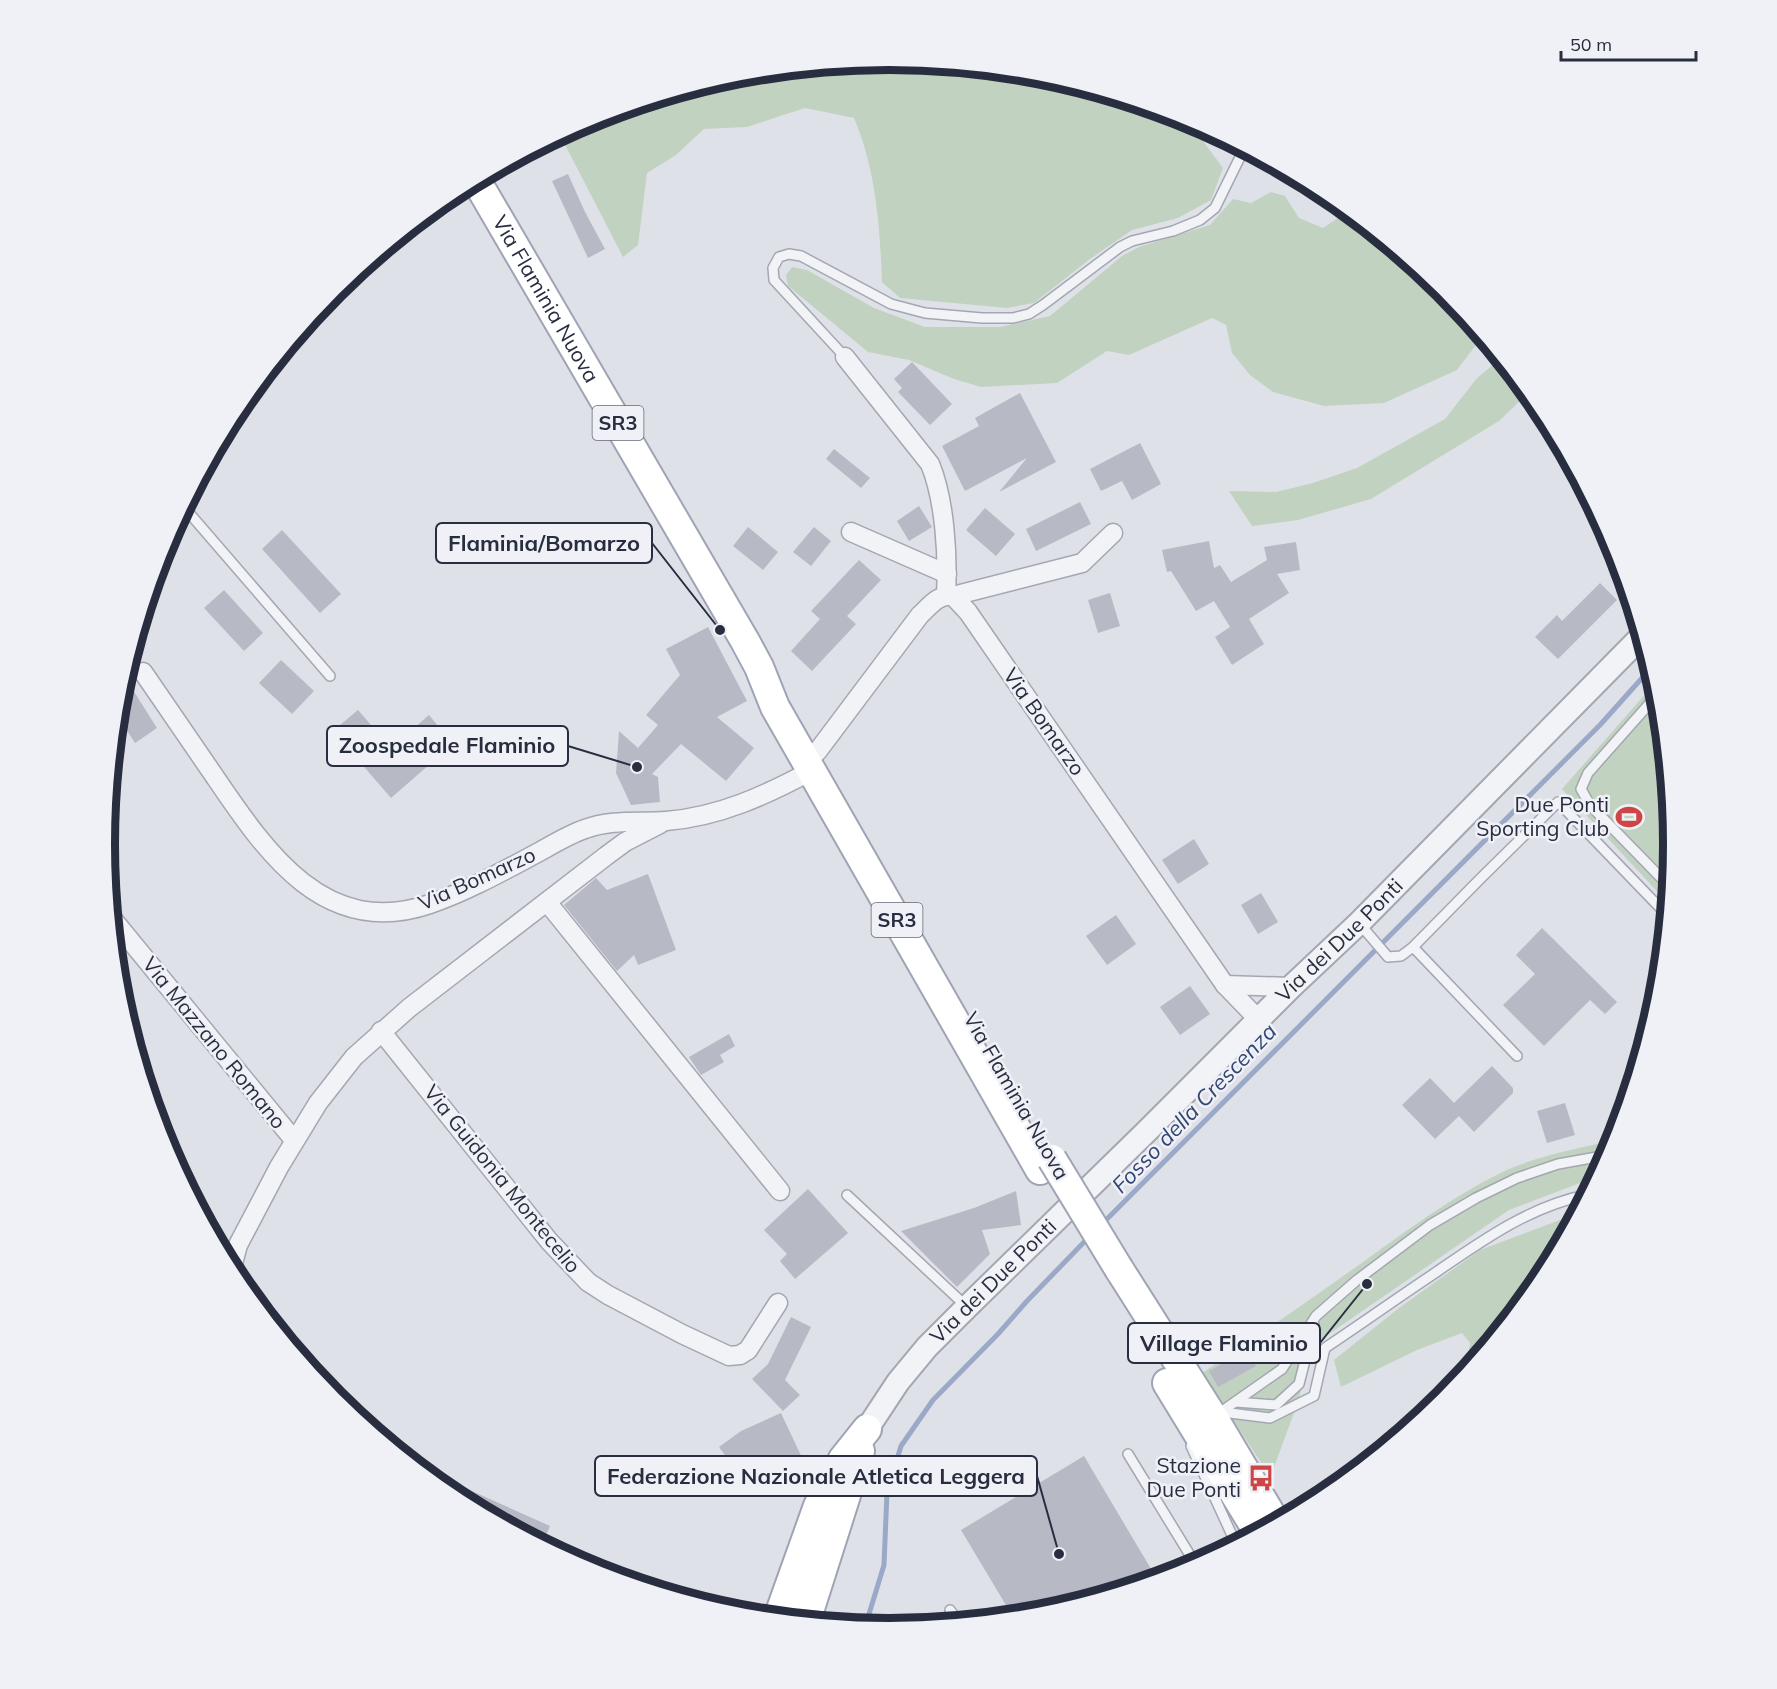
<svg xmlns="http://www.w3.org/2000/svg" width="1777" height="1689" font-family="Mulish,sans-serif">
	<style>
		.green { fill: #c2d2c0 }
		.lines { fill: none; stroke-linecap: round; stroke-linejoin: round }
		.stream { stroke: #9aa9c8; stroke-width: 5 }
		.building { fill: #b7bac5 }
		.service-casing { stroke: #a4a7b2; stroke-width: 12 }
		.minor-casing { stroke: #a4a7b2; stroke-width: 21 }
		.tertiary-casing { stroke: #a4a7b2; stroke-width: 26 }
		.primary-casing { stroke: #9fa4b4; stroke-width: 32 }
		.service { stroke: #f2f3f7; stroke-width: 9 }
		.minor { stroke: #f2f3f7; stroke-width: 18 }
		.tertiary { stroke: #f2f3f7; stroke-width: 22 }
		.primary { stroke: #fff; stroke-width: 28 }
		.primary-bridge-casing { stroke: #9fa4b4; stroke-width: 32; stroke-linecap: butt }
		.primary-bridge { stroke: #fff; stroke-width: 28 }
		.labels { text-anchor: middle; stroke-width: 5; stroke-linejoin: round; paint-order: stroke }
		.shield { fill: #eff1f6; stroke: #646877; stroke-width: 1.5 }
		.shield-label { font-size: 20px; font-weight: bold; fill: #282d40 }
		.street-label { font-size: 21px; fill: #282d40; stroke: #eff1f6 }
		.poi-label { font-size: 21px; fill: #282d40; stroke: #eff1f6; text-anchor: end }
		.water-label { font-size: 22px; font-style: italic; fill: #334573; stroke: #eff1f6 }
		.rim { fill: none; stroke: #282d40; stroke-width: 8 }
		.leader { fill: none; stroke: #282d40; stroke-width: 2 }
		.callout-dot { fill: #282d40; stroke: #eff1f6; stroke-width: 2 }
		.callout { fill: #eff1f6; stroke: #282d40; stroke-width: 2 }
		.callout-label { font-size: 22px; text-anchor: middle; font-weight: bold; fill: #282d40 }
	</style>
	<rect width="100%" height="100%" fill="#dfe1e8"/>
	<g class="green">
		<path d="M889,60L1042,75L1189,120L1196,124L1197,133L1223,168L1211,200L1178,218L1132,230L1090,259L1034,303L1007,308L900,298L882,282C880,226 876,170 854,118L805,108L747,127L704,129L676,155L647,173L638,245L623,257L560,135L589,120L736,75Z"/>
		<path d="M1271,192L1285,196L1299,218L1323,228L1342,215L1345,209L1443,290L1482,337L1457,370L1384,403L1324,406L1273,392L1250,375L1232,353L1226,325L1212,318L1129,355L1107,351L1057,383L981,387L954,379L909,360L868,352L788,286L786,275L792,267L807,270L874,308L925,327H1000L1050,316L1122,256L1139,247L1210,225L1233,199L1251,203Z"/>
		<path d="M1500,359L1528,393L1499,421L1371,499L1298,520L1252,526L1229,491L1276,492L1313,483L1357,468L1445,419L1477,378Z"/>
		<path d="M1655,683L1658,692L1673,845L1667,902L1562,789Z"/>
		<path d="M1615,1140L1596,1177L1509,1210L1316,1343L1295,1410L1273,1470L1268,1473L1202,1373C1254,1339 1305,1303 1356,1267C1405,1232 1455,1194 1509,1169C1541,1155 1581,1148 1615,1140Z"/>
		<path d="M1576,1214L1541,1281L1468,1369L1466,1370L1470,1343L1462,1333L1417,1350L1341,1387L1334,1360L1399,1308L1480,1250Z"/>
	</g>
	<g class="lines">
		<g class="stream">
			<path d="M1102,1224L1600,725L1651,668"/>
			<path d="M865,1627L884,1565L887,1492L901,1446L933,1400L998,1334L1027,1301L1089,1237"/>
		</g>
	</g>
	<g class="building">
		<path d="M568,174L585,212L605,249L588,258L552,181Z"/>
		<path d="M912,362L952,404L930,425L898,392L902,388L894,379Z"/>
		<path d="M1020,393L1056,462L999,492L1027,458L965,491L942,446L979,426L975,418Z"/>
		<path d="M1140,443L1161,484L1132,500L1122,481L1101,491L1090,469Z"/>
		<path d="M834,449L870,478L861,488L826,459Z"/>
		<path d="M1080,502L1091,524L1036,551L1026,529Z"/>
		<path d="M919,506L932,527L909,541L897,521Z"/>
		<path d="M985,508L1015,534L996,556L966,530Z"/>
		<path d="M748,527L778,552L763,570L733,546Z"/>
		<path d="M814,527L831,541L811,566L793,552Z"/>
		<path d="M282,530L341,594L320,613L262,549Z"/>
		<path d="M1209,541L1214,568L1220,565L1231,582L1267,560L1264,547L1296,542L1300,570L1277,574L1289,593L1249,619L1264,644L1232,665L1215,637L1230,627L1214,601L1196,611L1171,571L1167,572L1162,550Z"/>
		<path d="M859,560L881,580L847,616L856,624L812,671L791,651L820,619L811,611Z"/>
		<path d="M1600,583L1617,600L1558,659L1535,637L1557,615L1562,621Z"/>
		<path d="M224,590L263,633L244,651L204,608Z"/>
		<path d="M1110,593L1120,626L1098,633L1088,600Z"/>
		<path d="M708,627L747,701L717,717L754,748L726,781L681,744L652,774L658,777L660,802L631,805L616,773L619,731L638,748L658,725L646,715L680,675L666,649Z"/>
		<path d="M281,660L314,691L292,714L259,683Z"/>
		<path d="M131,687L157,728L135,743L117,715L119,694Z"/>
		<path d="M358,710L391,748L429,715L453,744L391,798L333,731Z"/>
		<path d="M1194,839L1209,864L1178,884L1162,860Z"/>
		<path d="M648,874L676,950L638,965L634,955L617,971L564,905L596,878L607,890Z"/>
		<path d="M1261,893L1278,922L1258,934L1241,905Z"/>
		<path d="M1116,915L1136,944L1107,965L1086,936Z"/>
		<path d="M1542,928L1617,1002L1605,1014L1590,1000L1544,1046L1503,1005L1535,974L1516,955Z"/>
		<path d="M1190,986L1210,1014L1180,1035L1160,1007Z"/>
		<path d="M729,1034L735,1046L720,1055L724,1062L701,1075L689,1057Z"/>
		<path d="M1492,1066L1513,1088V1093L1474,1132L1459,1116L1435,1139L1402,1105L1430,1078L1454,1103Z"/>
		<path d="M1565,1103L1575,1135L1547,1143L1537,1111Z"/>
		<path d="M808,1189L848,1233L795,1279L780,1261L787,1254L764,1230Z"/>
		<path d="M1016,1191L1021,1225L982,1230L990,1254L957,1287L901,1231L974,1208Z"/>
		<path d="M791,1317L811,1327L785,1380L800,1395L783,1411L752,1379L768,1364Z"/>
		<path d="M1247,1350L1256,1366L1218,1387L1209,1371Z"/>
		<path d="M781,1413L805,1464L785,1473L777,1457L766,1463L765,1460L741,1477L719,1447L741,1431Z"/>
		<path d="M1084,1456L1157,1579L1041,1614L1013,1617L961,1530Z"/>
		<path d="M436,1475L550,1526L542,1545L452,1497L433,1481Z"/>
	</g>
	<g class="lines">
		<g class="service-casing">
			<g id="service">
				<path d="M845,357L774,280L773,268L779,257L789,254L801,256L891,304L925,313L982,318H1013L1029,314L1043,305L1120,247L1132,241L1173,231L1200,220L1215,208L1244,149"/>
				<path d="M184,507L330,676"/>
				<path d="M1658,694L1588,773L1581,789L1590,805L1669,886"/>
				<path d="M1359,923L1388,957L1401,956L1413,947L1481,878L1558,802L1666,914"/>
				<path d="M1413,947L1517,1056"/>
				<path d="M847,1195L967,1307"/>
				<path d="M1236,1402L1276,1405L1299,1384L1314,1325"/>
				<path d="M1222,1412L1270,1418L1314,1396L1325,1348C1361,1324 1396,1299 1432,1275C1480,1242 1528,1207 1586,1195"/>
				<path d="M1215,1416L1282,1369L1316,1316L1357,1280L1430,1225L1476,1198L1517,1178L1558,1164L1608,1155"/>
				<path d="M1191,1446L1236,1544"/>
				<path d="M1128,1454L1196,1565"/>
				<path d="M950,1610L959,1622"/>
			</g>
		</g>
		<g class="minor-casing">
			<g id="minor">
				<path d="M845,357L930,464C945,500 948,556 946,595"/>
				<path d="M851,532L947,574"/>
				<path d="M953,596L1082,563L1113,533"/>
				<path d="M143,672C167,707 191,742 215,777C266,852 325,940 430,904C468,891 505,870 541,851C555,843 570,834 585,829C612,819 639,823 666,821C719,817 766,795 811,771"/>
				<path d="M817,752L920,615C930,606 938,594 953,596L968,612L1225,985L1259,1020"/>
				<path d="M547,902L780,1191"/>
				<path d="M111,917L294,1140"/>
				<path d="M1225,985L1291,987"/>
				<path d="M381,1031L549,1241L588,1282L608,1295L682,1334L729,1356L740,1355L748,1350L778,1303"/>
				<path d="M231,1271L238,1245L279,1167L318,1103L354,1057L409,1008L606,856L625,842L660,824"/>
			</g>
		</g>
		<g class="tertiary-casing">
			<g id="tertiary">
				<path id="s1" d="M867,1429L898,1382L927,1347L967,1307L1146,1132L1291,987L1359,923L1641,637"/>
			</g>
		</g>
		<g class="primary-casing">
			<g id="primary">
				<path id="s2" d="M476,180L745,641L759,667L775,707L1040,1170"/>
				<path d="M1119,1269L1213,1417L1276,1523"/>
				<path d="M1167,1383L1258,1532"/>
				<path d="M778,1618L818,1506L843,1459L867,1429"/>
				<path d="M806,1621L860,1451"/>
			</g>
		</g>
		<use href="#service" class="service"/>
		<use href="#minor" class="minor"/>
		<use href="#tertiary" class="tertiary"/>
		<use href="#primary" class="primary"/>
		<g class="primary-bridge-casing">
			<path id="primary-bridge" d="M1052,1159L1119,1269"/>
		</g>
		<use href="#primary-bridge" class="primary-bridge"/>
	</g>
	<defs>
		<g id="stadium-bare" transform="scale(2.07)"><path d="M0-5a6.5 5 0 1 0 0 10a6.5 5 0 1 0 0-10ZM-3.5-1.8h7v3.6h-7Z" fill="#cd4645" stroke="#eff1f6" stroke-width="2.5" paint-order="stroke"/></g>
		<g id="bus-bare" transform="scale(2.07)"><path d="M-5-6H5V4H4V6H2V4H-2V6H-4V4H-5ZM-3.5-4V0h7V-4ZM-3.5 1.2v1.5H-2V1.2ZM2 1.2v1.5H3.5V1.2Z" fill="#cd4645" stroke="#eff1f6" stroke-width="2.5" paint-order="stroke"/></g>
	</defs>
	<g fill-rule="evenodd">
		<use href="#stadium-bare" x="1629" y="817"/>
		<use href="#bus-bare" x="1261" y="1478"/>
	</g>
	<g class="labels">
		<g class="shield">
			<rect x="592.5" y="406" width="51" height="34" rx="4.5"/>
			<rect x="871.5" y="903" width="51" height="34" rx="4.5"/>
		</g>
		<g class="shield-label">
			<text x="618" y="430">SR3</text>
			<text x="897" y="927">SR3</text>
		</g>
		<g class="street-label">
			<text dy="7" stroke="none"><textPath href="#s2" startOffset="138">Via Flaminia Nuova</textPath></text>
			<text transform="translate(1044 722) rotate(55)" y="7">Via Bomarzo</text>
			<text transform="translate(477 879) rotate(-24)" y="7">Via Bomarzo</text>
			<text dy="7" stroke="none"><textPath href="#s1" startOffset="681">Via dei Due Ponti</textPath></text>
			<text transform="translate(214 1043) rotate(51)" y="7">Via Mazzano Romano</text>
			<text transform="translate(1016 1096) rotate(60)" y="7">Via Flaminia Nuova</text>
			<text transform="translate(502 1179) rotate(51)" y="7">Via Guidonia Montecelio</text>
			<text dy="7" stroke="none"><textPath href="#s1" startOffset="195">Via dei Due Ponti</textPath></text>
		</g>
		<g class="poi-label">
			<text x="1609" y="812">Due Ponti<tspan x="1609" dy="24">Sporting Club</tspan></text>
			<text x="1241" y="1473">Stazione<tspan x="1241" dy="24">Due Ponti</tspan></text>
		</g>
		<g class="water-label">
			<text transform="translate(1194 1108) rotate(-46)" y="8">Fosso della Crescenza</text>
		</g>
	</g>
	<path d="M0 0H1777V1689H0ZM115 844a774 774 0 1 1 1548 0a774 774 0 1 1-1548 0Z" fill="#eff1f6" fill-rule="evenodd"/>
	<path class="rim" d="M115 844a774 774 0 1 1 1548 0a774 774 0 1 1-1548 0Z"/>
	<path class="leader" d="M720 630L652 543M637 767L568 746M1367 1284L1320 1343M1059 1554L1037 1476"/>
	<g class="callout-dot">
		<circle cx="720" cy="630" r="6"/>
		<circle cx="637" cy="767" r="6"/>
		<circle cx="1367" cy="1284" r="6"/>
		<circle cx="1059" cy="1554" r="6"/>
	</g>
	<g class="callout">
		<rect x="436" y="523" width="216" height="40" rx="6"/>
		<rect x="327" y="726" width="241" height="40" rx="6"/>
		<rect x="1128" y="1323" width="192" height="40" rx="6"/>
		<rect x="595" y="1456" width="442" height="40" rx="6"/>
	</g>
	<g class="callout-label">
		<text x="544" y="551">Flaminia/Bomarzo</text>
		<text x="447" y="753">Zoospedale Flaminio</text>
		<text x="1224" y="1351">Village Flaminio</text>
		<text x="816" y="1484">Federazione Nazionale Atletica Leggera</text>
	</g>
	<path d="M1561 51v9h135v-9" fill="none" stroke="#282d40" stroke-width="3"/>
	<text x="1570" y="51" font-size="18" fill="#282d40" stroke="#eff1f6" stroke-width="4.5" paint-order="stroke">50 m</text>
</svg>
